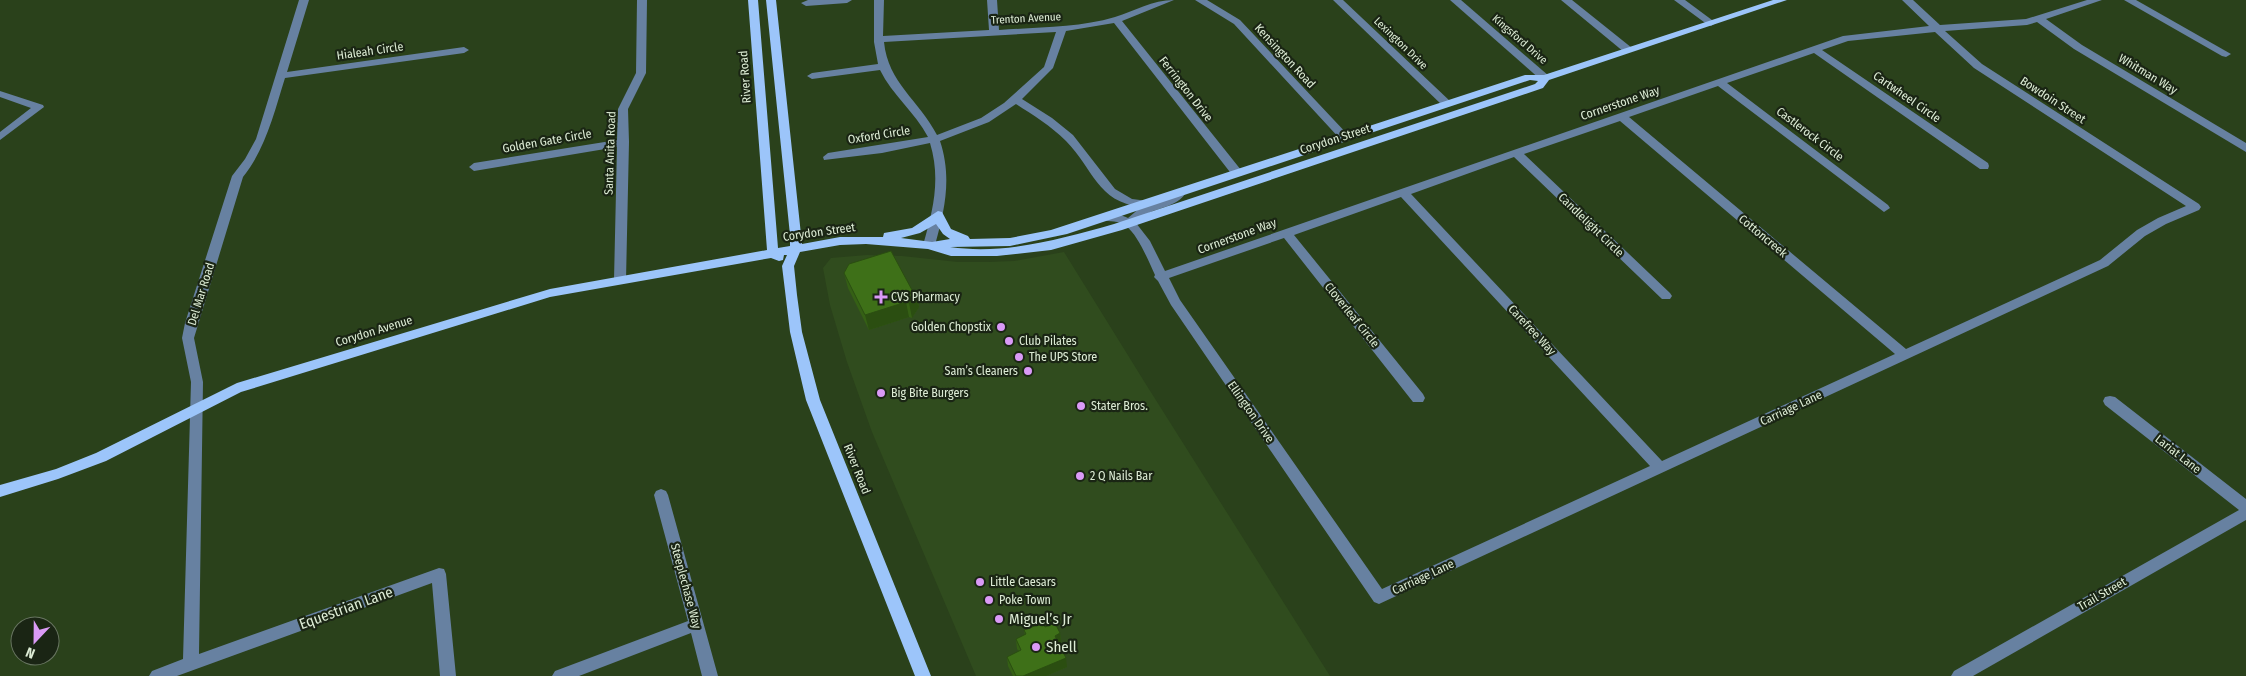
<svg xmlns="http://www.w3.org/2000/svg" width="2246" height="676" font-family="'Fira Sans Condensed',sans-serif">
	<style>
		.built { fill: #304c1e }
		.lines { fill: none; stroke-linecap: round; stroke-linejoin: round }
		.minor { fill: #6781a1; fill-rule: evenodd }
		.major { fill: #9cc5fa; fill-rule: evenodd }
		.wall { fill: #356015 }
		.shaded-wall { fill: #2b4e11 }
		.building { fill: #3e7018; stroke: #2b4e11 }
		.poi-dot { fill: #da9af6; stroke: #1a2514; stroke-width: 2 }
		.labels { text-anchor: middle; stroke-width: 4.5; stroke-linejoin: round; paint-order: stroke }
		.far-street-label { font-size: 11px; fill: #ddecd5; stroke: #1a2514 }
		.street-label { font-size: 12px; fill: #ddecd5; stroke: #1a2514 }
		.poi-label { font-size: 12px; fill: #ddecd5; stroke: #1a2514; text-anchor: start }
		.near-street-label { font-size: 15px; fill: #ddecd5; stroke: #1a2514 }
		.near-poi-label { font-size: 15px; fill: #ddecd5; stroke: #1a2514; text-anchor: start }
	</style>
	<rect width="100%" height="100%" fill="#2a411b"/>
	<path class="built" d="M1064,252L1147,386L1330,676H976L872,432L847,362L830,305L823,268L831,258L867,255L902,256L958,262H989L1014,261Z"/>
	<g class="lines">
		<g class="minor">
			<path d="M299,0H309L287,72L464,47L469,50L464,53L285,78C274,113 266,148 243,177L194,338L203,382L199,654L439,568L444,569L446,574L456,676H440L432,583L177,676H149L152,671L183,659L191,382L182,338L185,323L232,176L245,159L256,139Z"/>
			<path d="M637,0H647L646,73L628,109L629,142L626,280L620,284L614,280L617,147L474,171L469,167L474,163L617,140L618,109L636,73Z"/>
			<path d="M808,0H852L847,3L806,6L801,3Z"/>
			<path d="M874,0H884L883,36L989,30L987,0H997L999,30C1037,27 1078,28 1115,17C1135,11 1152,0 1174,0L1122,21L1241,170L1243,173L1241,176H1233L1114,23L1066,31L1053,68L1022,99L1052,118L1073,135L1115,189L1132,199L1148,201L1149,204C1159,202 1177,190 1183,191L1185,194C1173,211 1148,206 1136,223L1150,241L1165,271L1843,36L1929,26L1902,0H1913L1940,25L2026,19L2087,0H2102L2046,19L2082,45L2246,143V152L2074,49L2037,22L2027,25L1945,31L1982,64L2199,204L2201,207L2199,210L2166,224L2145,236L2108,266L1379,604L1374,602L1171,305L1158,281L1154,277L1155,275C1148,260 1138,235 1126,226C1118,220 1110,222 1102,220L1100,217C1107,209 1119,214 1128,218L1141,207C1097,202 1093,168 1066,141C1051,126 1033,115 1016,104L989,122L940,141C952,177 945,209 935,245L929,249L923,245C933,211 941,179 930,143L882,153L824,160L823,157L828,153L928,137C915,112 892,95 880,70L812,79L807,76L812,73L878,64L874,42ZM1056,32L1044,67L1004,103L981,118L937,135C919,100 888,83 884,42ZM1935,32L1974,68L2186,206L2158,218L2137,230L2100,260L1906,349L1629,117L1718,86L1884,212L1890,208L1888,205L1727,83L1814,53L1980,169H1988L1989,166L1988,163L1822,50L1848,41ZM1620,121L1895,354L1662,461L1411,194L1514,157L1662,299H1670L1672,296L1670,293L1524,154ZM1401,197L1650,466L1382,589L1180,300L1169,278L1284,238L1413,402H1423L1425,398L1423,394L1294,235Z"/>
			<path d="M1195,0H1207L1240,20L1349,136L1350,138L1349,140H1341L1234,24Z"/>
			<path d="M1333,0H1343L1451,102V106H1443Z"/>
			<path d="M1450,0H1461L1549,76V80H1541Z"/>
			<path d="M1561,0H1572L1632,48V52H1624Z"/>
			<path d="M1674,0H1685L1716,23L1711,26L1708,25Z"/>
			<path d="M2124,0H2136L2231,54L2226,57L2222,56Z"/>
			<path d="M0,91L43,105L44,107L0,140V132L31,108L0,97Z"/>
			<path d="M2110,396L2115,397L2246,499V520L1973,676H1951L1954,671L2239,510L2105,405L2103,401L2105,397Z"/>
			<path d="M661,489L666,491L668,495L718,676H702L691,633L579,676H552L555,671L688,621L654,495L656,491Z"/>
		</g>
		<path class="major" d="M748,0H758L778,248L790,246V235L766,0H776L802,244L840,237H883L884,233L912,228L938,211L942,212L951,229L968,236L970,239L1010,238L1051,230L1525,75H1544L1773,0H1787L1549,80L1543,88L1122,230L1051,250L997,256H951L928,249L866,244L840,245L800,252L794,266L797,295L802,332L820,400L931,676H915L806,400L790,332L782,266L787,255H784L783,260L779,261L771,258L550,297L241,392L106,461L58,479L0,497V485L56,469L96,453L237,383L550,289L767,250ZM1530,80L1538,81L1535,84L1114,224C1061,239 1005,255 950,247L1010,246L1067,234ZM936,224L943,234L950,239L932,242L901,238L920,233Z"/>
	</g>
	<g class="wall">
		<path d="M844,273L916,291L919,307L912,318L909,317L869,330L848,288Z"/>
		<path d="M1045,627L1060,633L1061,643L1059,644L1067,667L1046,676H1013L1008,666L1007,657L1019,651L1017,649L1016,639L1025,635L1024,630Z"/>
	</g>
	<g class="shaded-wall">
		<path d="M916,291L919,307L912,318L909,303Z"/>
		<path d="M906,302L909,317L869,330L865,315Z"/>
		<path d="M1060,633L1061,643L1056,645L1055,636Z"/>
		<path d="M1066,658L1067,667L1046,676H1023Z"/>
	</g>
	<g class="building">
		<path d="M891,251L912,290L916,291L909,303L906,302L865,315L844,273L849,264Z"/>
		<path d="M1043,623L1045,627L1055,623L1060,633L1055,636L1066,658L1023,676H1016L1007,657L1021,650L1016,639L1026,634L1024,630Z"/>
	</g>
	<g class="poi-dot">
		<path d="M878.5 289.5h5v5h5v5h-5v5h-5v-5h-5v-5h5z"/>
		<circle cx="1001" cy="327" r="5"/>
		<circle cx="1009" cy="341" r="5"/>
		<circle cx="1019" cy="357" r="5"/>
		<circle cx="1028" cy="371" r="5"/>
		<circle cx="881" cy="393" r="5"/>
		<circle cx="1081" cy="406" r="5"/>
		<circle cx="1080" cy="476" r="5"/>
		<circle cx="980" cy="582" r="5"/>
		<circle cx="989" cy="600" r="5"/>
		<circle cx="999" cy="619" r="5"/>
		<circle cx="1036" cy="647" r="5"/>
	</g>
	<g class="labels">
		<g class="far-street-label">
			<text transform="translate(1026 18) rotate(-3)" y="4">Trenton Avenue</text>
			<text transform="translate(1520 39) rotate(41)" y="4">Kingsford Drive</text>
			<text transform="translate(1401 43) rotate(44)" y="4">Lexington Drive</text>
		</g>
		<g class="street-label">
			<text transform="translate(370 51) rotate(-8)" y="4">Hialeah Circle</text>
			<text transform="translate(1285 56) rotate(47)" y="4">Kensington Road</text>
			<text transform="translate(2148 74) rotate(31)" y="4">Whitman Way</text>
			<text transform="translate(745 77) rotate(-94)" y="4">River Road</text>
			<text transform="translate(1186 89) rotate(52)" y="4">Ferrington Drive</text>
			<text transform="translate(1907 97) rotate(35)" y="4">Cartwheel Circle</text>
			<text transform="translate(2053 100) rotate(33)" y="4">Bowdoin Street</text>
			<text transform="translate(1620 103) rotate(-19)" y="4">Cornerstone Way</text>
			<text transform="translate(1810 134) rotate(37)" y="4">Castlerock Circle</text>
			<text transform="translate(879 135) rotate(-9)" y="4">Oxford Circle</text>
			<text transform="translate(1335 139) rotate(-18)" y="4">Corydon Street</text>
			<text transform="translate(547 141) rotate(-10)" y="4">Golden Gate Circle</text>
			<text transform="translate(610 153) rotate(-88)" y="4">Santa Anita Road</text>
			<text transform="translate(1591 225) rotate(44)" y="4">Candlelight Circle</text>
			<text transform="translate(819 232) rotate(-8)" y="4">Corydon Street</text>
			<text transform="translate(1237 236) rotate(-20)" y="4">Cornerstone Way</text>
			<text transform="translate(1763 236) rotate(40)" y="4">Cottoncreek</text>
			<text transform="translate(201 294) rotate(-73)" y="4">Del Mar Road</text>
			<text transform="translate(1352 315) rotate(51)" y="4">Cloverleaf Circle</text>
			<text transform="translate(1532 330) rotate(47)" y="4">Carefree Way</text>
			<text transform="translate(374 331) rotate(-17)" y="4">Corydon Avenue</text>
			<text transform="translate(1791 408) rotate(-25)" y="4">Carriage Lane</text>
			<text transform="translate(1251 412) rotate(55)" y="4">Ellington Drive</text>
			<text transform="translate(2178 454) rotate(38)" y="4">Lariat Lane</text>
			<text transform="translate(857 469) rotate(68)" y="4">River Road</text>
			<text transform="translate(1423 577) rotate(-25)" y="4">Carriage Lane</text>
			<text transform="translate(686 586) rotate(75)" y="4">Steeplechase Way</text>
			<text transform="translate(2102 594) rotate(-30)" y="4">Trail Street</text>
		</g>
		<g class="poi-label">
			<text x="891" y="301">CVS Pharmacy</text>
			<text x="991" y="331" text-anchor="end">Golden Chopstix</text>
			<text x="1019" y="345">Club Pilates</text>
			<text x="1029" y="361">The UPS Store</text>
			<text x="1018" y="375" text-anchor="end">Sam’s Cleaners</text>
			<text x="891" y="397">Big Bite Burgers</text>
			<text x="1091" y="410">Stater Bros.</text>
			<text x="1090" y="480">2 Q Nails Bar</text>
			<text x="990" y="586">Little Caesars</text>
			<text x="999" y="604">Poke Town</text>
		</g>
		<g class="near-street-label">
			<text transform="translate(346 608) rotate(-20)" y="5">Equestrian Lane</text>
		</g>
		<g class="near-poi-label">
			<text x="1009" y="624">Miguel’s Jr</text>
			<text x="1046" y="652">Shell</text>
		</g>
	</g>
	<g transform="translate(35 641) rotate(202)"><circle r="24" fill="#1a2514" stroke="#687561"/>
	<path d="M0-4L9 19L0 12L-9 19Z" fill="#da9af6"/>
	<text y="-8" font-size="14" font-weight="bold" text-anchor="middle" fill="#ddecd5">N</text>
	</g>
</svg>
